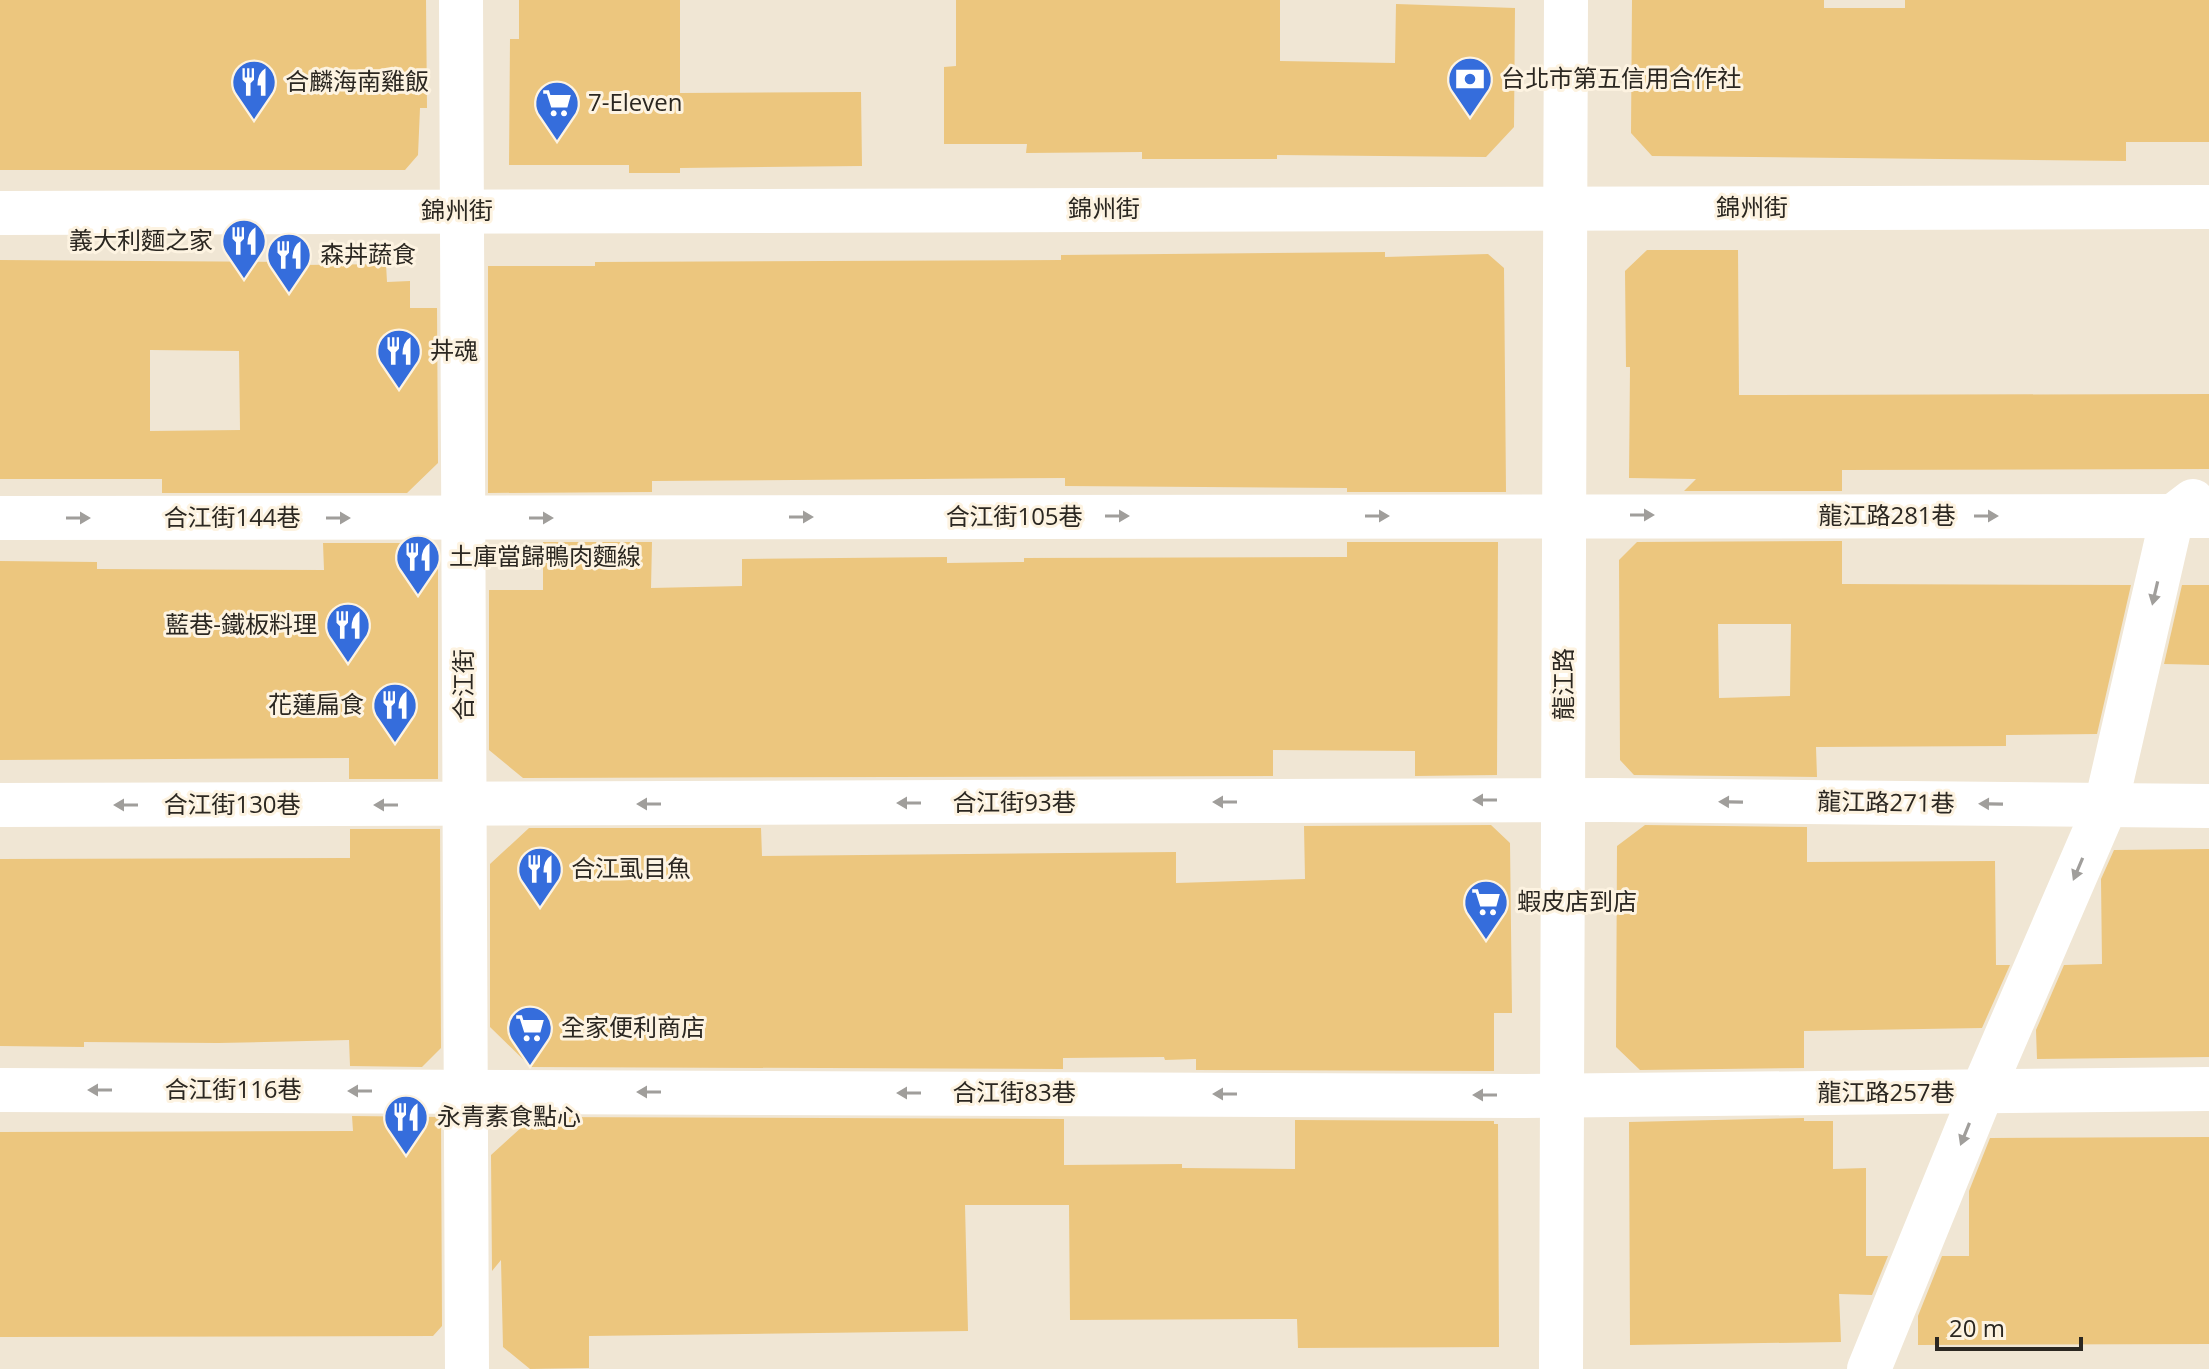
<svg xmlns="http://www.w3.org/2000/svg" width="2209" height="1369" font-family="'Open Sans','Noto Sans TC',sans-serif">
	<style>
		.building { fill: #ecc67e; fill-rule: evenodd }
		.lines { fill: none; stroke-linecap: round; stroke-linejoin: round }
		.minor { stroke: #fff; stroke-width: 44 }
		.oneway { fill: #a09e9b }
		.labels { text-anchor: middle; stroke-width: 6; stroke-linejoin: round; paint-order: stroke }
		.poi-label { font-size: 24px; fill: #2b2721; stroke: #fdf3e1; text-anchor: start }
		.street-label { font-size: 24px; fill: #2b2721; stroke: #fdf3e1 }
	</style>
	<rect width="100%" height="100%" fill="#f0e6d4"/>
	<g class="building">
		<path d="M0,0H426L427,108H420L418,155L405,170H0Z"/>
		<path d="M519,0H680V93L861,92L862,166L680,168V173H629V165H509L510,39H519Z"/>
		<path d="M956,0H1280V61L1395,63L1396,4L1515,8L1514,127L1486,157L1277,155V159H1142V152L1026,153L1027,144H944V67L956,66Z"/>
		<path d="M1632,0H1824V8H1905V0H2209V142H2126V161L1652,156L1631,133Z"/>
		<path d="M1647,250H1738L1739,395L2209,394V469L1842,470V491H1684L1696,479L1629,478L1630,367H1626L1625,271Z"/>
		<path d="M1385,252V257L1488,254L1504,268L1506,492H1347V488L1065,486V478L652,481V492L488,493V266H595V262L1061,260V255Z"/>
		<path d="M0,260L303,262V265L386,264L387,282L410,281V308H437L438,463L407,493H162V479H0ZM150,350L239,351L240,430L150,431Z"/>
		<path d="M1842,541V584L2131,585L2097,734L2006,735V746L1816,747L1817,777L1634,775L1620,760L1619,560L1637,542ZM1718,624H1791L1790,696L1719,698Z"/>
		<path d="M543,542H652L651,588L742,586V559L947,557V563L1024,562V558L1347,557V542H1498L1497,775L1415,776V751L1273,750V776L523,778L489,750V590H543Z"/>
		<path d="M323,543H413L438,565V779H349V758L0,760V561L97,562V569L324,570Z"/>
		<path d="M2182,585H2209V665L2164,664Z"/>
		<path d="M1491,825L1510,843L1512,1013H1494V1071L1196,1070V1059L1165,1060L1164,1057L1063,1058V1069L531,1067L490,1027V864L529,828H761L762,856L1176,852V883L1305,879L1304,826Z"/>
		<path d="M1645,825L1807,827V862L1995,861L1996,965H2010L1982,1028L1804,1031V1068L1640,1070L1616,1047L1617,846Z"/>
		<path d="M350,829H440L441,1048L422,1067L350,1066L349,1040L218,1043L84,1042V1047L0,1046V859L350,858Z"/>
		<path d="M2209,849V1057L2037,1059L2036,1030L2064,965L2102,964L2101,879L2114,850Z"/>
		<path d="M352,1116L441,1117L442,1326L433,1336L0,1337V1132L353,1131Z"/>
		<path d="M533,1117L1064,1119V1165L1182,1164V1168L1295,1169V1120L1494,1121V1124H1498L1499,1347L1298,1348L1297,1319L1070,1320L1069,1205H965L968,1331L589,1336V1368L530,1369L503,1347L501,1260L492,1271L491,1155Z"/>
		<path d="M1804,1118V1121H1833V1169L1866,1168V1256H1888L1872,1295L1839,1294L1841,1342L1630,1345L1629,1122Z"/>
		<path d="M2209,1137V1344L1918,1345V1316L1942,1256H1969V1191L1990,1138Z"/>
	</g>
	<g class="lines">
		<g class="minor">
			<path d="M461,0L467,1369"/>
			<path d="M0,213L2209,207"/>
			<path d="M0,518L2209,516"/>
			<path d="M0,805L1610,800L2209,806"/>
			<path d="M0,1090L1520,1096L2209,1089"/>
			<path d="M1561,1369L1566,0"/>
			<path d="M1869,1369L1982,1092L2106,805L2172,517L2193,501"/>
		</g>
	</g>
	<defs><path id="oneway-solid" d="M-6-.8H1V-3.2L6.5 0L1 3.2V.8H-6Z" transform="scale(2)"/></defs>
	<g class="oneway">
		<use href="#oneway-solid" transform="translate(1642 515)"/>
		<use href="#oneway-solid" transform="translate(1117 516)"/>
		<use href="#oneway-solid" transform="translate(1377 516)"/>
		<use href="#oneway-solid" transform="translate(1986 516)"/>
		<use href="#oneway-solid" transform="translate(801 517)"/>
		<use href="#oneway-solid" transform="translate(78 518)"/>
		<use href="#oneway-solid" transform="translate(338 518)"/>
		<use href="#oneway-solid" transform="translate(541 518)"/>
		<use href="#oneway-solid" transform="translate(2155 593) rotate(103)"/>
		<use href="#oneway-solid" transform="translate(1485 800) rotate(180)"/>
		<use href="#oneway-solid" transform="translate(1225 802) rotate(180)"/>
		<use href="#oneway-solid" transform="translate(1731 802) rotate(-179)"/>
		<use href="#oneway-solid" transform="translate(909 803) rotate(180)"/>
		<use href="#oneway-solid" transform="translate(649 804) rotate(180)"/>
		<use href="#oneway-solid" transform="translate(1991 804) rotate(-179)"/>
		<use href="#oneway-solid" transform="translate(126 805) rotate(-180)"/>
		<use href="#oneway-solid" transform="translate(386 805) rotate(-180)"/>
		<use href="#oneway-solid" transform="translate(2078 869) rotate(113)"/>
		<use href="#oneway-solid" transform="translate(100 1090) rotate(-180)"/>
		<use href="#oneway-solid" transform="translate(360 1091) rotate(-180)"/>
		<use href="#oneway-solid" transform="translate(649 1092) rotate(-180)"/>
		<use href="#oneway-solid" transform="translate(909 1093) rotate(-180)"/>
		<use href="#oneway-solid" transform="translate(1225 1094) rotate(-180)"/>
		<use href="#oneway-solid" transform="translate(1485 1095) rotate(-180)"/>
		<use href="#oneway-solid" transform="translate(1965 1134) rotate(112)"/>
	</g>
	<defs>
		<g id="bank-pin" transform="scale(2.3)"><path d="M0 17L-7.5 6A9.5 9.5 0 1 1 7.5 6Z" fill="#356ddc" stroke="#fdf3e1"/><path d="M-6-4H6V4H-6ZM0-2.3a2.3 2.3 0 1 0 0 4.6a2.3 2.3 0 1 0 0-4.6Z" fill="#fff"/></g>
		<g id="restaurant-pin" transform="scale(2.3)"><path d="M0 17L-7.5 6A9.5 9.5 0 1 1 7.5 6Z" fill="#356ddc" stroke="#fdf3e1"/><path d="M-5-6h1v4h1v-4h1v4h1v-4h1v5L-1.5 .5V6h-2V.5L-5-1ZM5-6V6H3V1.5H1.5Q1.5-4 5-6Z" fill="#fff"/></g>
		<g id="supermarket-pin" transform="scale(2.3)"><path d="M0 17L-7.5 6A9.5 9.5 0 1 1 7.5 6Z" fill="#356ddc" stroke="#fdf3e1"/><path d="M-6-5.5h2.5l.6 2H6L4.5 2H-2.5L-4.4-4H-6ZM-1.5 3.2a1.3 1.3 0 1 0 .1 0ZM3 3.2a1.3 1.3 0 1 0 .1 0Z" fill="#fff"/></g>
	</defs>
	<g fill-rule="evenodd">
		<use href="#bank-pin" x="1470" y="79"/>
		<use href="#restaurant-pin" x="254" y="82"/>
		<use href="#supermarket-pin" x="557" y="103"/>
		<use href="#restaurant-pin" x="244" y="241"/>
		<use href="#restaurant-pin" x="289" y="255"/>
		<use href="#restaurant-pin" x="399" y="351"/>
		<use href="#restaurant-pin" x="418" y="557"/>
		<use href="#restaurant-pin" x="348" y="625"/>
		<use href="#restaurant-pin" x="395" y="705"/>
		<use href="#restaurant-pin" x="540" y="869"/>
		<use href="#supermarket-pin" x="1486" y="902"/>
		<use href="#supermarket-pin" x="530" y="1028"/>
		<use href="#restaurant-pin" x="406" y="1117"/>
	</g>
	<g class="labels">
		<g class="poi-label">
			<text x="1501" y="87">台北市第五信用合作社</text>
			<text x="285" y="90">合麟海南雞飯</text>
			<text x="588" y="111">7-Eleven</text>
			<text x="213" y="249" text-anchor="end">義大利麵之家</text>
			<text x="320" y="263">森丼蔬食</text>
			<text x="430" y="359">丼魂</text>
			<text x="449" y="565">土庫當歸鴨肉麵線</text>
			<text x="317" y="633" text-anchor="end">藍巷-鐵板料理</text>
			<text x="364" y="713" text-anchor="end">花蓮扁食</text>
			<text x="571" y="877">合江虱目魚</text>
			<text x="1517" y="910">蝦皮店到店</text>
			<text x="561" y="1036">全家便利商店</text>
			<text x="437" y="1125">永青素食點心</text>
		</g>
		<g class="street-label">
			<text x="1752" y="216">錦州街</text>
			<text x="1104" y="217">錦州街</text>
			<text x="457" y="219">錦州街</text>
			<text x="1887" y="524">龍江路281巷</text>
			<text x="1014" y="525">合江街105巷</text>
			<text x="232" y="526">合江街144巷</text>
			<text transform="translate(1564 684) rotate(-90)" y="8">龍江路</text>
			<text transform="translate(464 685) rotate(-90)" y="8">合江街</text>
			<text x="1014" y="811">合江街93巷</text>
			<text transform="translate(1886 803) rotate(1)" y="8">龍江路271巷</text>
			<text x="232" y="813">合江街130巷</text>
			<text x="233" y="1098">合江街116巷</text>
			<text x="1014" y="1101">合江街83巷</text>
			<text x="1886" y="1101">龍江路257巷</text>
		</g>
	</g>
	<path d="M1937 1337v12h144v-12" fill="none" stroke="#2b2721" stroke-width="4"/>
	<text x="1949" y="1337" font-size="24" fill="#2b2721" stroke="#fdf3e1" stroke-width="6" paint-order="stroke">20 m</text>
</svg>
